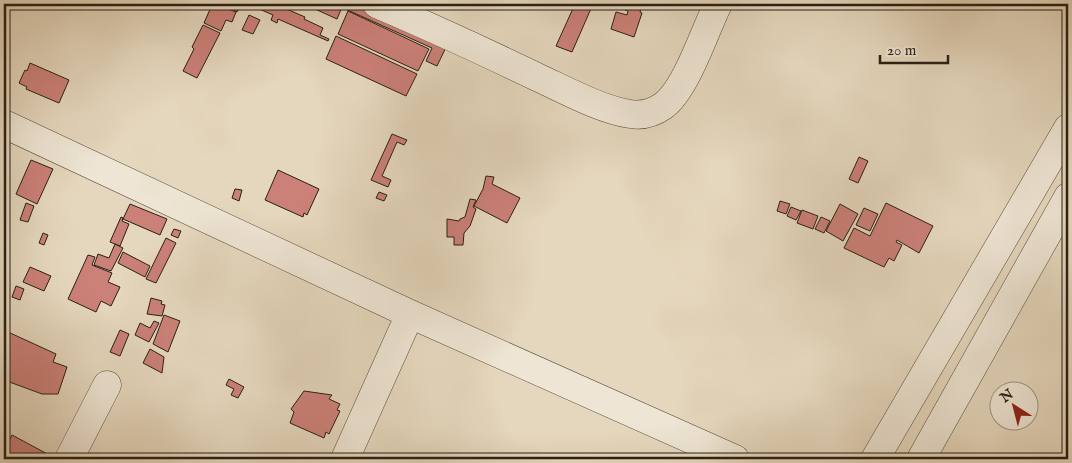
<svg xmlns="http://www.w3.org/2000/svg" width="1072" height="463" font-family="'IM FELL English',serif">
	<style>
		.building { fill: #cb8078; stroke: #282015 }
		.lines { fill: none; stroke-linecap: round; stroke-linejoin: round }
		.minor-casing { stroke: #574e3f; stroke-width: 29 }
		.minor { stroke: #eee5d4; stroke-width: 28 }
	</style>
	<rect width="100%" height="100%" fill="#e5d7bd"/>
	<filter id="stains"><feTurbulence type="fractalNoise" baseFrequency=".004" numOctaves="4"/><feColorMatrix values="0 0 0 0 .2 0 0 0 0 .09 0 0 0 0 .02 0 0 0 .5 -.17"/></filter>
	<radialGradient id="worn" r=".72"><stop offset=".6" stop-color="#630" stop-opacity="0"/><stop offset="1" stop-color="#630" stop-opacity=".3"/></radialGradient>
	<g class="building">
		<path d="M216,4L236,12L232,22L226,20L221,31L204,23L211,7Z"/>
		<path d="M225,4H244L241,9H239L237,12Z"/>
		<path d="M248,4H275L305,17L304,19L323,28L320,35L329,39L328,41L278,19L277,23L271,20L273,15Z"/>
		<path d="M304,4H335L342,7L337,19Z"/>
		<path d="M341,4H367L449,41L437,66L426,61L432,48L343,8L345,5Z"/>
		<path d="M575,4H593L572,52L556,46Z"/>
		<path d="M618,4H652L651,7L642,4L640,12L642,13L634,37L611,29L616,12L627,15L628,11L617,7Z"/>
		<path d="M348,11L429,49L418,71L338,34Z"/>
		<path d="M249,15L260,20L253,34L242,30Z"/>
		<path d="M203,25L220,33L197,78L183,71L194,49L192,47Z"/>
		<path d="M336,36L417,74L406,96L326,59Z"/>
		<path d="M30,63L69,80L59,103L26,89L27,87L19,83L25,70L27,71Z"/>
		<path d="M392,134L407,140L404,145L397,142L382,176L391,180L388,187L371,180Z"/>
		<path d="M859,157L868,161L858,183L849,179Z"/>
		<path d="M31,160L53,169L37,204L16,194Z"/>
		<path d="M278,170L319,189L307,215L304,213L303,217L265,200Z"/>
		<path d="M486,176L494,177L492,184L520,198L507,223L474,206L483,189Z"/>
		<path d="M235,189L242,190L239,201L232,198Z"/>
		<path d="M379,192L387,195L384,201L376,198Z"/>
		<path d="M470,199L476,200L473,207L476,209L470,226L464,233L463,245H454V237H447V219L459,221L460,219L465,217Z"/>
		<path d="M780,201L790,204L786,214L777,211Z"/>
		<path d="M26,203L34,206L28,222L20,220Z"/>
		<path d="M886,203L933,226L919,253L897,240L896,242L902,245L894,261L889,258L884,267L844,248L854,228L870,236Z"/>
		<path d="M130,204L167,219L160,235L123,219Z"/>
		<path d="M840,204L858,214L843,241L826,231Z"/>
		<path d="M791,207L801,211L796,220L787,216Z"/>
		<path d="M864,208L878,214L870,231L856,225Z"/>
		<path d="M802,210L818,216L813,229L797,223Z"/>
		<path d="M121,217L123,218L122,221L129,224L120,246L110,242Z"/>
		<path d="M821,217L830,221L824,233L815,229Z"/>
		<path d="M174,229L181,231L178,238L171,235Z"/>
		<path d="M43,233L48,235L44,245L39,243Z"/>
		<path d="M166,238L176,243L156,283L146,279Z"/>
		<path d="M115,244L123,248L111,271L94,265L98,254L109,258Z"/>
		<path d="M123,252L150,266L145,277L118,263Z"/>
		<path d="M88,255L95,257L92,265L112,273L108,282L120,287L111,306L101,301L96,312L68,299Z"/>
		<path d="M30,267L51,276L44,291L23,282Z"/>
		<path d="M16,286L24,289L20,300L12,297Z"/>
		<path d="M151,298L162,301L161,304L165,305L162,316L147,314Z"/>
		<path d="M164,315L180,321L168,352L153,344Z"/>
		<path d="M154,321L159,323L149,342L135,335L140,323L150,328Z"/>
		<path d="M120,330L129,334L120,356L110,352Z"/>
		<path d="M8,332L56,354L53,362L67,367L58,394H42L4,380V344Z"/>
		<path d="M150,349L164,357L162,373L143,363Z"/>
		<path d="M229,379L244,387L238,398L231,395L234,389L226,385Z"/>
		<path d="M304,391L332,395L329,399L340,404L337,410L340,411L329,434L326,432L324,438L290,423L294,412L291,409Z"/>
		<path d="M12,435L53,457L51,459H4V451Z"/>
	</g>
	<g class="lines">
		<g class="minor-casing">
			<g id="minor">
				<path d="M377,4C431,27 485,52 539,78C565,90 602,110 630,114C642,116 653,113 663,106C686,90 705,30 718,4"/>
				<path d="M4,124L410,314L735,459"/>
				<path d="M69,459L107,385"/>
				<path d="M345,459L410,314"/>
				<path d="M875,459L1068,128"/>
				<path d="M921,459L1068,197"/>
			</g>
		</g>
		<use href="#minor" class="minor"/>
	</g>
	<rect width="1072" height="463" fill="none" stroke="#e5d7bd" stroke-width="20"/>
	<rect x="5" y="5" width="1062" height="453" fill="none" stroke="#282015" stroke-width="2.5"/>
	<rect x="10" y="10" width="1052" height="443" fill="none" stroke="#282015"/>
	<g transform="translate(1014 406) rotate(324)"><circle r="24" fill="#eee5d4" stroke="#9f9688"/>
	<path d="M0-4L9 19L0 12L-9 19Z" fill="#8f2418"/>
	<text y="-8" font-size="14" font-weight="bold" text-anchor="middle" fill="#282015">N</text>
	</g>
	<path d="M880 55v8h68v-8" fill="none" stroke="#282015" stroke-width="2.5"/>
	<text x="887" y="55" font-size="15" fill="#282015" stroke="#eee5d4" stroke-width="4" paint-order="stroke">20 m</text>
	<rect width="100%" height="100%" filter="url(#stains)"/>
	<rect width="100%" height="100%" fill="url(#worn)"/>
</svg>
